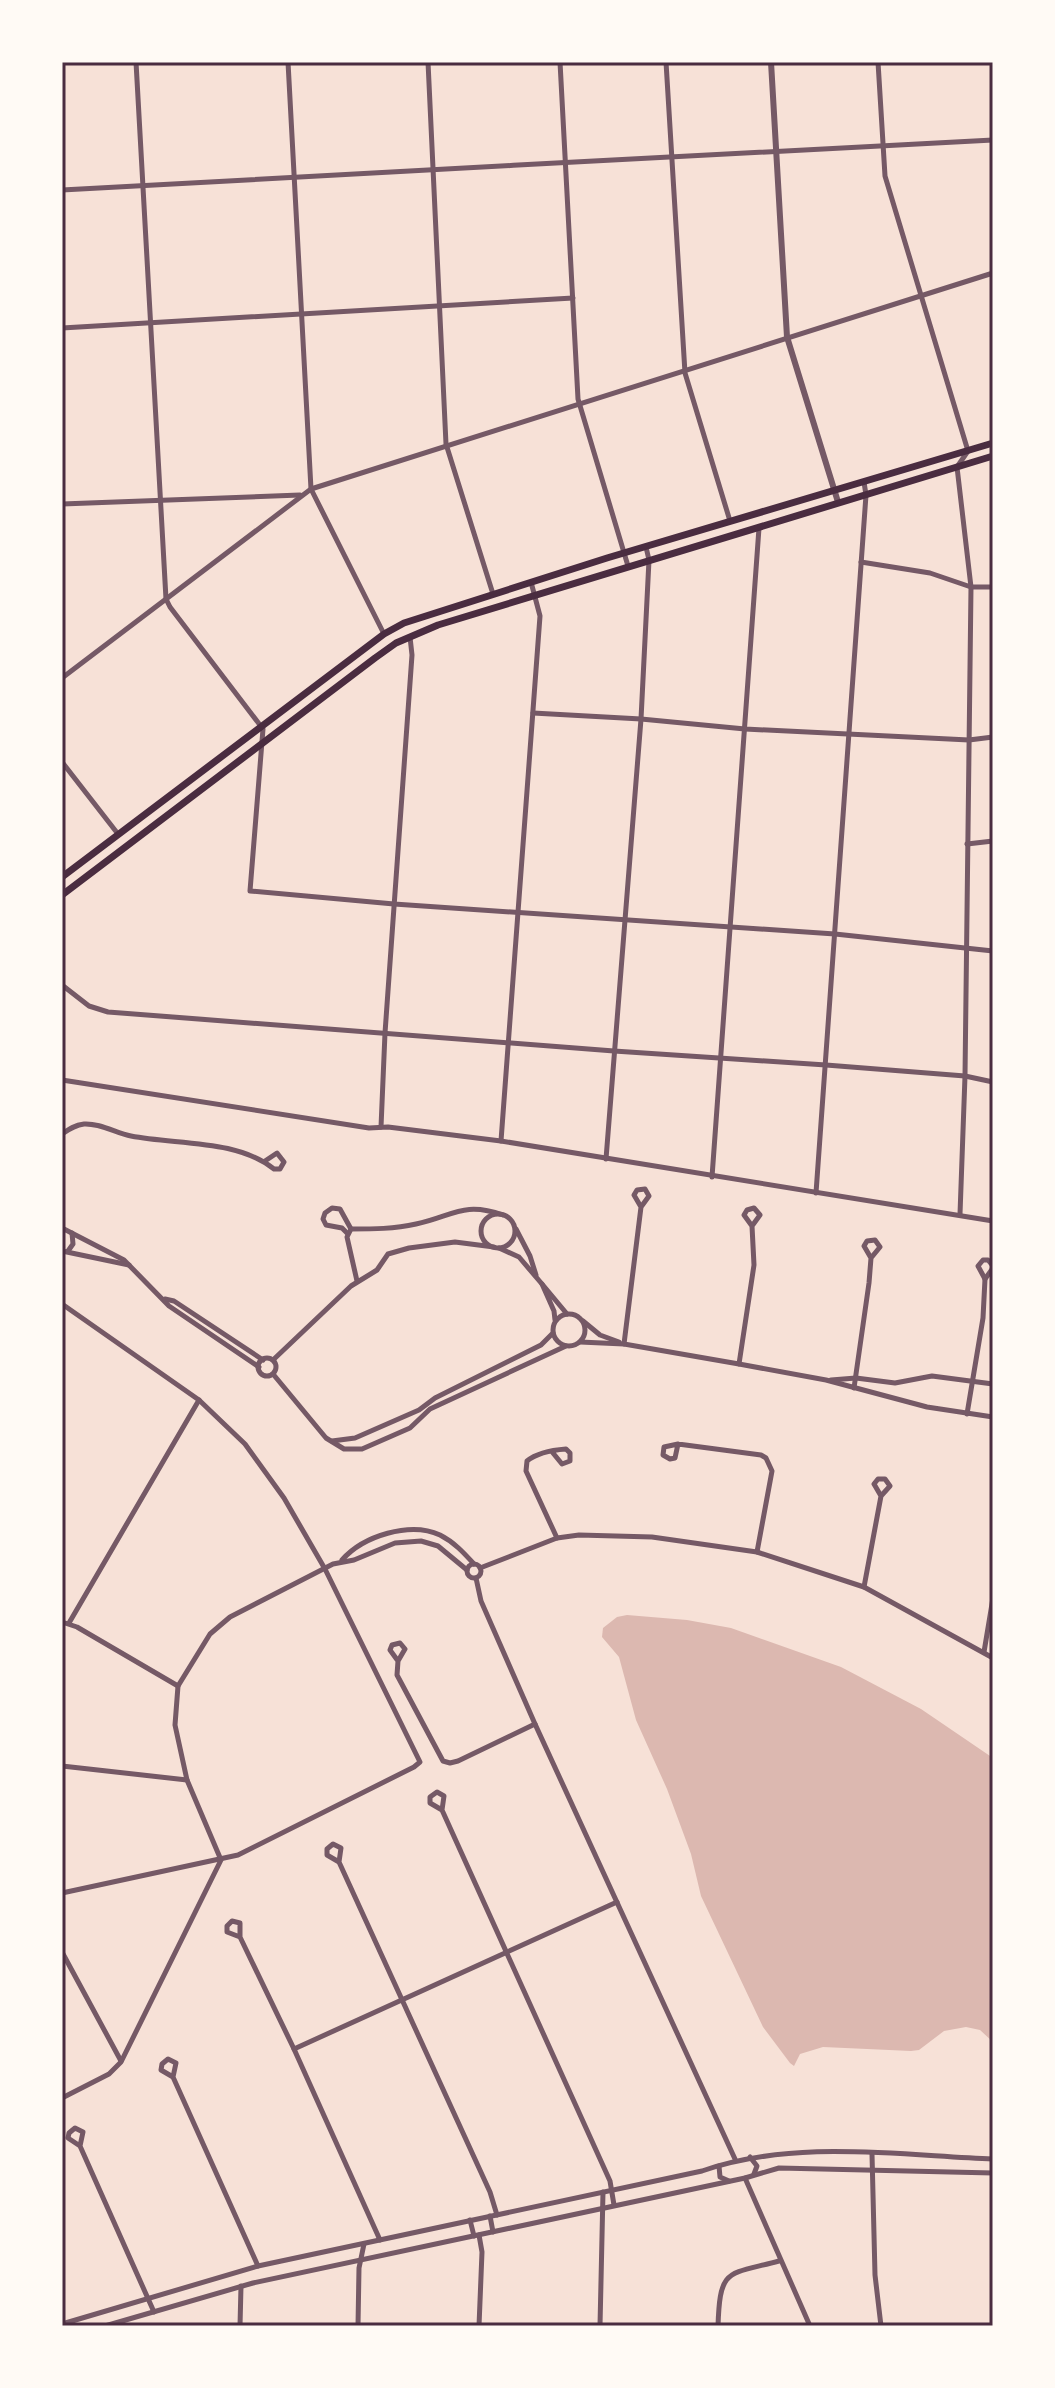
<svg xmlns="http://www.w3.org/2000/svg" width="1055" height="2388" font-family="Roboto,sans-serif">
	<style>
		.water { fill: #dcb8b0 }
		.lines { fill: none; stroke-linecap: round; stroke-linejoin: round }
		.minor { stroke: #755966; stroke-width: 5 }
		.tertiary { stroke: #755966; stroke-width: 6 }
		.secondary { stroke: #4a2c40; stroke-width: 7 }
		.neatline { fill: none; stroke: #4a2c40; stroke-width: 3 }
	</style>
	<rect width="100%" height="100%" fill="#f7e1d7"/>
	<path class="water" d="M627,1615L687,1620L731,1628L841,1667L921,1709L993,1758V2042L980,2030L966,2027L944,2031L919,2050L911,2051L823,2047L800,2054L794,2066L790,2063L763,2027L701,1896L691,1854L667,1789L636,1720L619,1657L602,1637L603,1628L617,1617Z"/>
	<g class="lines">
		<g class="minor">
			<path d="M136,62L166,599L170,607L263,729L250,891L394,904L835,934L993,951"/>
			<path d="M288,62L311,489L384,634"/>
			<path d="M428,62L446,444L493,594"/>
			<path d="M560,62L578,399L628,566"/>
			<path d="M666,62L685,373L730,521"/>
			<path d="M878,62L885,176L968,451L957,467L971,587L965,1076L960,1214"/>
			<path d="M62,190C372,172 683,157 993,140"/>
			<path d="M62,328L573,298"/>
			<path d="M62,504L300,495"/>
			<path d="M861,562L930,573L971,587H993"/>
			<path d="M62,678L311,489L993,273"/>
			<path d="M533,713L641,719L745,729L969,740L993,737"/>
			<path d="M62,762L118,834"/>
			<path d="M967,844L993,841"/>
			<path d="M62,985L89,1006L108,1012L614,1051L826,1065L965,1076L993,1082"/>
			<path d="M62,1080L369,1128L388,1127L501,1141L993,1221"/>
			<path d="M381,1127L385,1033L412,655L410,637"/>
			<path d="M62,1134C69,1129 75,1125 84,1124C100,1123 116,1133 131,1136C177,1145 236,1139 274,1169H280L284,1162L277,1153L265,1161"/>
			<path d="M501,1141L540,616L531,582"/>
			<path d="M606,1159L641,719L649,560L646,547"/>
			<path d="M712,1177L759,528"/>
			<path d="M816,1193L866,495L864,482"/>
			<circle cx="498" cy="1231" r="17"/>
			<path d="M62,1228L124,1260L169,1306L259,1367"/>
			<path d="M516,1229L530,1256L536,1275"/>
			<path d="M347,1233L342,1228L326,1225L323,1219L325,1213L332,1208L340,1209L351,1229"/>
			<path d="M499,1248L519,1257L542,1284"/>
			<path d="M62,1251L129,1265"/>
			<path d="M68,1251L73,1244L72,1233"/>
			<path d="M985,1279L993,1268"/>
			<path d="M357,1281L347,1237L351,1229C373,1229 394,1229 416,1224C453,1216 463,1201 503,1215"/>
			<path d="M165,1299L174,1301L263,1360"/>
			<path d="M62,1304L199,1400L245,1444L284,1498L325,1569L420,1762L414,1767L238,1855L62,1893"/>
			<circle cx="569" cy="1330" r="16"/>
			<path d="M555,1320L554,1311L542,1284L567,1314"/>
			<path d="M583,1321L600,1335L619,1342"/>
			<path d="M580,1342L624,1344L739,1364L826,1380L927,1407L993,1417"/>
			<path d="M624,1344L641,1207L649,1196L645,1189L637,1190L634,1195L641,1207"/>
			<circle cx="267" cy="1367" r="9"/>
			<path d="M273,1360L351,1286L377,1270L388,1254L409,1248L455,1242L494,1247"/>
			<path d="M739,1364L754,1265L752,1226L744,1215L747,1210L754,1208L760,1215L752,1226"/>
			<path d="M273,1374L326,1438L344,1449H362L410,1428L430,1409L566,1346"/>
			<path d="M831,1380L856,1378L895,1383L932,1376L993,1384"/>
			<path d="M854,1388L869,1283L871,1258L864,1246L867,1241L875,1240L880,1247L871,1258"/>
			<path d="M967,1414L983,1318L985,1279L978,1266L983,1260H988L993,1266"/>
			<path d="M332,1441L355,1438L419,1410L435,1398L541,1345L553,1333"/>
			<path d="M678,1444L675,1458L670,1459L663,1455L664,1447L678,1444L761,1455L766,1458L772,1471L757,1552"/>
			<path d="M553,1453L562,1464L570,1461V1453L566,1449C553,1450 538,1452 527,1461L526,1471L557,1538"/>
			<path d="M342,1560C363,1536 410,1521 440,1535C454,1542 464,1553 474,1564"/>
			<circle cx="474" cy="1571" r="7"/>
			<path d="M480,1568L557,1538L579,1535L652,1537L757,1552L864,1587L993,1658"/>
			<path d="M476,1578L481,1601L535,1724L735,2159"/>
			<path d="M864,1587L881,1496L890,1486L885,1479H878L874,1484L881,1496"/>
			<path d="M62,1622L77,1627L178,1686"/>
			<path d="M69,1623L199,1400"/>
			<path d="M984,1652L993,1598"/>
			<path d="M398,1661L390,1650L392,1645L400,1643L405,1649L398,1661L397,1675L443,1761L450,1763L458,1761L535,1724"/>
			<path d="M62,1766L187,1780"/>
			<path d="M442,1810L430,1803V1797L437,1792L444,1796L442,1810L610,2181L614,2205"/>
			<path d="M339,1862L327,1855V1849L333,1844L341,1848L339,1862L490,2192L497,2215"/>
			<path d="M240,1937L227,1932V1926L232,1921L240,1923V1937L294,2049L380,2240"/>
			<path d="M62,1952L121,2061"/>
			<path d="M294,2049L617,1902"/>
			<path d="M173,2077L161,2070L162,2064L168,2059L176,2063L173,2077L258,2266"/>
			<path d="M62,2098L109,2074L121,2062L221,1860L187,1780L175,1725L178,1686L210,1634L230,1617L333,1564L354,1560L395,1543L421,1541L438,1546L467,1570"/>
			<path d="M80,2146L68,2138L69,2133L75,2128L83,2132L80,2146L154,2312"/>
			<path d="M872,2154L875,2275L881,2326"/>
			<path d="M750,2157L757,2166L754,2174"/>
			<path d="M719,2166L720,2177L729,2181"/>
			<path d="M745,2178L810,2326"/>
			<path d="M490,2216L493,2232"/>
			<path d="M470,2220L474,2236"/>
			<path d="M62,2324L258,2266L702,2171C795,2139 896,2155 993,2159"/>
			<path d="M105,2326L253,2283L745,2178L779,2168L993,2173"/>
			<path d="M240,2326L241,2286"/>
			<path d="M358,2326L359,2268L364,2244"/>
			<path d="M479,2326L482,2252L479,2235"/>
			<path d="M600,2326L603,2192"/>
			<path d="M718,2326C720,2267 727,2275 779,2261"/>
		</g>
		<path class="tertiary" d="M771,62L787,337L838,502"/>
		<g class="secondary">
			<path d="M62,877L384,634L404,623L607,558L993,443"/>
			<path d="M62,895L375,658L396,643L438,625L993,456"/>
		</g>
	</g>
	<rect width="1055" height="2388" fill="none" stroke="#fffaf5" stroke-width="128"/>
	<rect x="64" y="64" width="927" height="2260" class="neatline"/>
</svg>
